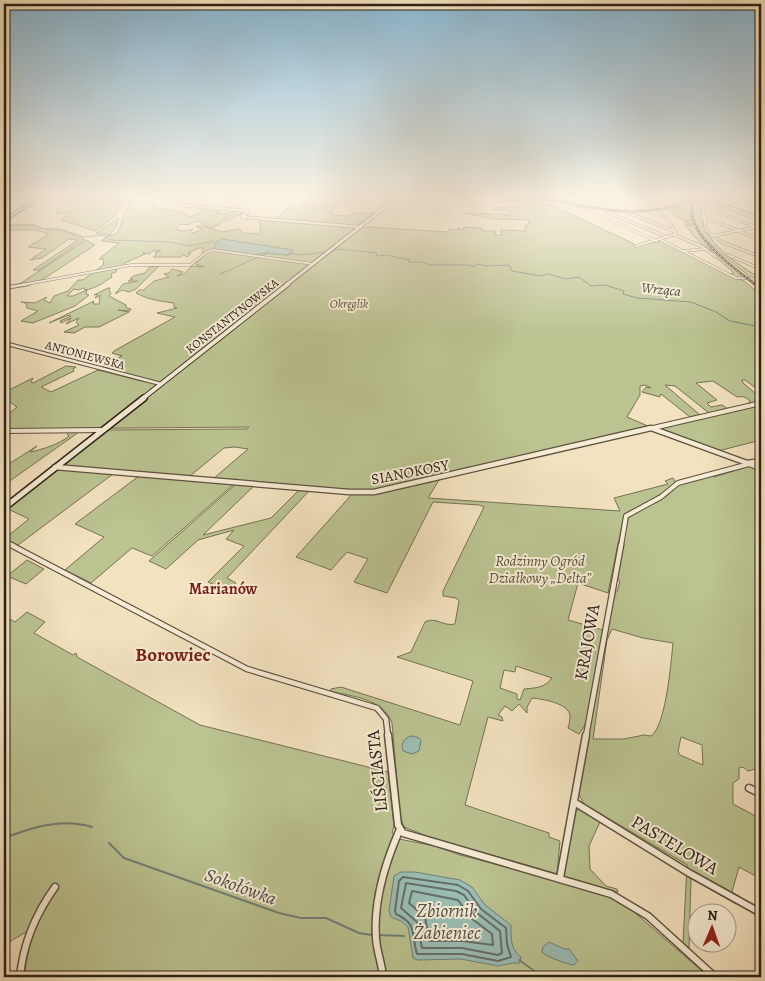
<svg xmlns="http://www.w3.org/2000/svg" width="765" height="981" font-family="Alegreya,serif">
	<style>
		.green { fill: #bbc391; stroke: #747254; fill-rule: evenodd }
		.water { fill: #9bbdb5; stroke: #6f7f75 }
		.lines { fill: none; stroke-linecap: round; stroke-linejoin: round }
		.shore { stroke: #646f66; stroke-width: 2 }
		.stream-far1 { stroke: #6f7f75; stroke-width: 1 }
		.stream { stroke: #6f7f75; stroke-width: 2 }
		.minor-far4-casing { stroke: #5e5140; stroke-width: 3 }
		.minor-far3-casing { stroke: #5e5140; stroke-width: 4.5 }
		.minor-far2-casing { stroke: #5e5140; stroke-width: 6 }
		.minor-far1-casing { stroke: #5e5140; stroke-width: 7 }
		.minor-casing { stroke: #5e5140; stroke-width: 9 }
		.tertiary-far1-casing { stroke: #5e5140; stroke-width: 4 }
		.tertiary-casing { stroke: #5e5140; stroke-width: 7 }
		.secondary-far2-casing { stroke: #2c2116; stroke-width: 4.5 }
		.secondary-far1-casing { stroke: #2c2116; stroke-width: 5.5 }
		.secondary-casing { stroke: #2c2116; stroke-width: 8 }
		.primary-casing { stroke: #2c2116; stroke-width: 4.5 }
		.motorway-casing { stroke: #2c2116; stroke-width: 3 }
		.minor-far4 { stroke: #f7ecd5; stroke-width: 2 }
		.minor-far3 { stroke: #f7ecd5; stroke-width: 2.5 }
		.minor-far2 { stroke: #f7ecd5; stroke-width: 4 }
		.minor-far1 { stroke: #f7ecd5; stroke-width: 4.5 }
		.minor { stroke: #f7ecd5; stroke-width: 6 }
		.tertiary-far1 { stroke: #f7ecd5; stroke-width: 2.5 }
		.tertiary { stroke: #f7ecd5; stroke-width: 4.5 }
		.secondary-far2 { stroke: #f7ecd5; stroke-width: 3 }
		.secondary-far1 { stroke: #f7ecd5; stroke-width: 4 }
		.secondary { stroke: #f7ecd5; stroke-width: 5 }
		.primary { stroke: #f3e2bf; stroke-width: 3 }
		.motorway { fill: #f3e2bf; fill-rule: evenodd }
		.tram { stroke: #2c2116; stroke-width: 1 }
		.rail-casing { stroke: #2c2116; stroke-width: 2.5 }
		.rail { stroke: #f7ecd5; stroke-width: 1; stroke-dasharray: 2; stroke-linecap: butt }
		.labels { text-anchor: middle; stroke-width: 4; stroke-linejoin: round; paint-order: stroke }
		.far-park-label { font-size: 12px; font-style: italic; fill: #57523b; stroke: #f7ecd5 }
		.far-street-label { font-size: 12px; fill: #2c2116; stroke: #f7ecd5 }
		.far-water-label { font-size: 14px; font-style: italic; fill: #4d5046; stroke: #f7ecd5 }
		.street-label { font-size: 15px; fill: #2c2116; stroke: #f7ecd5 }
		.park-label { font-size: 15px; font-style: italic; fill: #57523b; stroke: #f7ecd5 }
		.neighbourhood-label { font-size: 16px; font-weight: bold; fill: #7a1f14; stroke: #f7ecd5 }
		.near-street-label { font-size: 18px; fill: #2c2116; stroke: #f7ecd5 }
		.near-neighbourhood-label { font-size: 19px; font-weight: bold; fill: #7a1f14; stroke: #f7ecd5 }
		.near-water-label { font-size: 19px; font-style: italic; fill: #4d5046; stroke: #f7ecd5 }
	</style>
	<rect width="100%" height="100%" fill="#f3e2bf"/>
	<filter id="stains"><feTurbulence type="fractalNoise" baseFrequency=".004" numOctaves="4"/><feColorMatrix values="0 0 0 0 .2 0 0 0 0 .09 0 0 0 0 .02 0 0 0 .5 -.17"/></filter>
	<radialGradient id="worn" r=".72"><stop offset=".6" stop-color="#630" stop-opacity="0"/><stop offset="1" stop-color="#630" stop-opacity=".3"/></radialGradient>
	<g class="green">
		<path d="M65,196H106L123,200L119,203L121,204L114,217L95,231L61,220L72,212L56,214Z"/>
		<path d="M128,196H166L152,207L178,211L190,217L208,209H225L215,212L226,214L234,212L229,209L244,212L225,222L227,219H224L219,225L210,228L198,221L187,225L181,224L175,229L184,231L193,229L190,232L193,233L203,229L196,226H203L222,232L240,229L242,233L259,234L261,228L258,223L262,220L360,228L370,227L448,232L449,229L458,230V228L461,229L459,230H463L464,227L482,228L483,231H496L494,235H503L501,233V230L526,231L525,226L528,225L529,220L493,219L464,213L511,215L508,210H493V208L524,206L523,203L504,200L510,199L506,196H522L546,206L552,205L634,244V246L662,241L744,281L761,295V392L745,380H742L743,383L761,398V402L748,404L750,401C746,397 742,396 737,397L713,381L696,383L717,400L707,403L711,407L722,405L728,409L709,413L675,386L665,385L700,415L690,417L661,394L660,395V397L642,392L646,387L651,388L645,385L640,386V395L627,417L648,426L647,428L379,489L356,491L213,479L248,449L235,447L224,448L190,476L67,466V462L107,430L247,429L249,427L4,429V418L17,407L10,402L4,406V389L7,391L33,378L31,382L33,383L66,366L76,367L73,369L74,371L41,387L51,392L98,370L145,382L147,380L102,367L122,356L112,353L114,351L175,317L157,313L177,308L174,307V303C160,301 149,300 136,293L139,290H144L154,281L169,277L164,274L169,273L172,269L183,272L177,276L184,274L192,266L204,267L195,264L206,254L202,253L204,248H199L188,253L191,254L187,257L184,255L181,257H153L157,254L155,253L161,250L153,251L150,254L143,253L145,254L125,263L122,267L117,268L116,272L111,274L112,277C103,283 95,289 84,290L85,289L83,288L79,290L74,289L67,296H73L87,290L86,294L89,295L75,306L33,323L21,321L38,311L27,308L26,303L21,302L35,303L47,297L44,300L50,303L54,296L68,291L78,280H83L103,265L104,259H99L119,243L101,241L110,235L96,233L119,218L116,227L110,235L112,236L118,232L132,197ZM222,239L292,250L287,255L265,253L255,255L214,249L215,243Z"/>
		<path d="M325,196L368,197L332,204L337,206L332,210V215L350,216L353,213H375L356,226L277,220V217L288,208H298L307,198Z"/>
		<path d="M698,196H709L711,198L700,202L703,208L699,211L702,213C697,237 741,268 761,278L751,279C749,275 744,272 740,269C722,253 677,225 698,196Z"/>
		<path d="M693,199C678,228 727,261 746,278L739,279L730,274L734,273L709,251L712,250C702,248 691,233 684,223L692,226L686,221H689L683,220L668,210L682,206Z"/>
		<path d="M714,199L761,216V220L757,221L707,201Z"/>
		<path d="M33,225L48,230H61L84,239L39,270H33L78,240L69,239L42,258L30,260L46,249L28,247L49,234L36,230H4V227Z"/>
		<path d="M86,240L95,245L42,280L18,285Z"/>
		<path d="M156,266H159L136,289L129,292L122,290L115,294L123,284L138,281H128L133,279H130L133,276L145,273L150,267Z"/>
		<path d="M108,288H110L109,290L111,293L109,296L126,305V308L131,309L130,311L118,310L129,312L99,327H85L74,333L64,332L79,325L76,322L79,318L66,324L71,318L61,323L60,321L71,316L69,315L49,323L92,302L94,301L93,304H99L100,300L99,298L101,295L95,298L98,294L94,295Z"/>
		<path d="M761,404V440L718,451L659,428Z"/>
		<path d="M69,431L79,432L4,485L5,482L4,481V467L37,446L30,452C41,450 60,444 69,436L67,434Z"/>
		<path d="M750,466L761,470V768L757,765L756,769L748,771L743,767L739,768V779L733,783V804L761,819V879L739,867L732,892L739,896L736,904L691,878L689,949L683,943L687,865L584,804L578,793L612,591L617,592L620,581L616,578L629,515L667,496L679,484L711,476L714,477ZM612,629L643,638L673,643C671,662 666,726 651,736L644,735L624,739H593L607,640ZM681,737L702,745L703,765L680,755L678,751Z"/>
		<path d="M61,469L113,474L18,545L4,539L29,519L6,508L56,470Z"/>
		<path d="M139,476L234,484L152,556L132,548L91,583L65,570L104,537L75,524Z"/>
		<path d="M673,478L676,483L662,494L624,514L608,593L578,583L568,620L603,630L587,722L579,734L568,728C569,725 570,720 570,716C569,703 542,699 532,698L527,707V713L519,704L512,711L505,706L498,715L502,717L503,721L488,717L465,805L549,833V837L560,841L557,874L427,836L404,827L400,816L392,723C383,698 353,697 330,691L331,689L341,687L460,725L473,681L397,657L411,652L425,622C436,616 443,627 455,624L459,601L456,598L443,596V591L484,507L479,505L433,502L387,593L354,582L368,559L347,552L331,570L296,557L353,493L395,490L439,480L428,498L620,511L614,498L668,484L665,481ZM516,666L552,678C545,688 535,688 524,689L520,700L517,699V694L500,688L504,670L515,672Z"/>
		<path d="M236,484L255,485L203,535L271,518L300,489L310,490L227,578L236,583L228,591L208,582L244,546L226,539L234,530L198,540L166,569L149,561Z"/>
		<path d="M27,560L44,569L26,584L7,576Z"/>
		<path d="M27,612L45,622L34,633L73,655L76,653L77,657L200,725L388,772L394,826L392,833L399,839L435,846L460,855L561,881L602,894L626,905L709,977H26L25,969L33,928L4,945V616L15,622Z"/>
		<path d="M575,810H580L600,822L589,846L590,869L606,886L617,889L618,892L563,876Z"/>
	</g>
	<g class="water">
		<path d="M222,239L293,250L290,255H287L265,253L255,255L214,249L215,243Z"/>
		<path d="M414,736L419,738L421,741L419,751L412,754L403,751C400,743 405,736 414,736Z"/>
		<path d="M401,872H415L460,880L472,887L485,905L511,925C511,937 510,949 521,957L520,963H513L498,966L461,959L418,960L413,958L408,927L401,921L391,917L389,911L394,876Z"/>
		<path d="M549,942L564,949H569L578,961L574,965C567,964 546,957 542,952L543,947Z"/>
	</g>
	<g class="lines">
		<g class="shore">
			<path d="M403,877L458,885L468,891L481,909L506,928L507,944L511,957L498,961L462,954H417C411,934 418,924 396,914L395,911L399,881Z"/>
			<path d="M406,883L456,891L464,895L477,913L500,931L502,953L498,955L462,948H422L417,922L401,908Z"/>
			<path d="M412,891L458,900L471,918L492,934L493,945L462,941H429L425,917L409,903Z"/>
		</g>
		<g class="stream-far1">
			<path d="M4,225L33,224L37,228L60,229L84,237L103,235L111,240L170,242L188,246L214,241"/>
			<path d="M330,252L338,249L377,253L376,256L386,255L410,260L408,262H422L429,265H469L474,267L477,264L487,266L509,265L512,271L541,276L548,274L566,279L579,277L591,286L605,285L624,291L623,294L637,298L691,302L716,312L730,321L761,327"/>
			<path d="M289,253L302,255L326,252"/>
			<path d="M220,274L270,252"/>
		</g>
		<g class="stream">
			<path d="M4,838C34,827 61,818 92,827"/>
			<path d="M109,843L124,858L279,913L301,918H326L359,933L372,935"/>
			<path d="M378,935L404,936"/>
			<path d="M519,960L543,977"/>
		</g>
		<g class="minor-far4-casing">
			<g id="minor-far4">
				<path d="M527,196L570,203L657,241"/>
				<path d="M727,196L749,205L739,207"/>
				<path d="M715,198L702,203L706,230L722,242L761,257"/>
				<path d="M702,205L761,229"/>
				<path d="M606,212L667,237"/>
				<path d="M629,213L676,232"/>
				<path d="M702,216L761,240"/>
				<path d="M675,235L703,247L716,257"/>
				<path d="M712,236L761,226"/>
				<path d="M661,240L736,278L761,279"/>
				<path d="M636,246L676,234L671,224L647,196"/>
				<path d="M683,251L706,249"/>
				<path d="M728,255L761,269"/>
				<path d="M21,285L131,265H190L207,252L213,250L313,264"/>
			</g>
		</g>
		<g class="minor-far3-casing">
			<g id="minor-far3">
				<path d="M4,288L28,284"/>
				<path d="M4,343L161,384"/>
			</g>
		</g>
		<g class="minor-far2-casing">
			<g id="minor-far2">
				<path d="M653,428L761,403"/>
				<path d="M4,431L103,430"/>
				<path d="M4,541L14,546"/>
				<path d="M621,546L626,516L661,497L678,483L749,464L761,469"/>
			</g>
		</g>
		<g class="minor-far1-casing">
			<g id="minor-far1">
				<path d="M11,545L247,669L377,708L386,719L388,736"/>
				<path d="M586,736L621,545"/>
			</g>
		</g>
		<g class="minor-casing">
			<g id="minor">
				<path d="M388,735L398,825L403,833L611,894L648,916L715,977"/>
				<path d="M749,788L761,794"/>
				<path d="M574,802L689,873L761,913"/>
				<path d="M560,878L586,735"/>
				<path d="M20,977C23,943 35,915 55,887"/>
				<path d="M383,977C382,964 377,952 376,939C373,901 385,863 400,829"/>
			</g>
		</g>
		<g class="tertiary-far1-casing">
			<g id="tertiary-far1">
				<path d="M180,205L248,211"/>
				<path d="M180,205L191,196"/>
				<path d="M248,211L242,217L360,227"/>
			</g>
		</g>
		<g class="tertiary-casing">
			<path id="tertiary" d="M55,467L349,492H374L651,428L747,463L761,461"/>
		</g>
		<g class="secondary-far2-casing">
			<path id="secondary-far2" d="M286,285L384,208L394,196"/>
		</g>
		<g class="secondary-far1-casing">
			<path id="secondary-far1" d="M142,399L288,284"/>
		</g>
		<g class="secondary-casing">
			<path id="secondary" d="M4,508L144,398"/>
		</g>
		<g class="primary-casing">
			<path id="primary" d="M710,196L761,215"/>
		</g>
		<g class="motorway-casing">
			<path id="motorway" d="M39,196H42L4,222V220Z"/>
		</g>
		<use href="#minor-far4" class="minor-far4"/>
		<use href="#minor-far3" class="minor-far3"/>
		<use href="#minor-far2" class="minor-far2"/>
		<use href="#minor-far1" class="minor-far1"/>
		<use href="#minor" class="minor"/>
		<use href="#tertiary-far1" class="tertiary-far1"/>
		<use href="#tertiary" class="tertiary"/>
		<use href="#secondary-far2" class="secondary-far2"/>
		<use href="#secondary-far1" class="secondary-far1"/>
		<use href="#secondary" class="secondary"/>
		<use href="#primary" class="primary"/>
		<use href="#motorway" class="motorway"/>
		<path class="tram" d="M706,196L761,217"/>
		<g class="rail-casing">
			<g id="rail">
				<path d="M297,196H323"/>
				<path d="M532,196C585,206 647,225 696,196"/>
				<path d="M740,196L761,207"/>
				<path d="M695,198C694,201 692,206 692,209C689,238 741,273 761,289"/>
			</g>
		</g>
		<use href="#rail" class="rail"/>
	</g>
	<linearGradient id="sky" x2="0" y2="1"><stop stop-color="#89b8d4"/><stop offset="0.59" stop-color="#faf2e2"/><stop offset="1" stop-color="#faf2e2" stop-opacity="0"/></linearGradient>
	<rect width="765" height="334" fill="url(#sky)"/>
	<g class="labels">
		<g class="far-park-label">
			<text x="349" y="308">Okręglik</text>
		</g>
		<g class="far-street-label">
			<text transform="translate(232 316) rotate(-38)" y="4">KONSTANTYNOWSKA</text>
			<text transform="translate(85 355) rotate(15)" y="4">ANTONIEWSKA</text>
		</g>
		<g class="far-water-label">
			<text transform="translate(661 289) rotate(6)" y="5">Wrząca</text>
		</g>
		<g class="street-label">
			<text transform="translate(410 472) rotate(-11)" y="5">SIANOKOSY</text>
		</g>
		<g class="park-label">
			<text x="540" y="566">Rodzinny Ogród<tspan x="540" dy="17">Działkowy „Delta”</tspan></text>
		</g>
		<g class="neighbourhood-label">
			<text x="223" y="594">Marianów</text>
		</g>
		<g class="near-street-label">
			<text transform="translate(587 642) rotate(-80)" y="6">KRAJOWA</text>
			<text transform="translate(377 771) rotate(-96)" y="6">LIŚCIASTA</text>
			<text transform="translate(675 845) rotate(31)" y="6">PASTELOWA</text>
		</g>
		<g class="near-neighbourhood-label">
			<text x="173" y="661">Borowiec</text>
		</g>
		<g class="near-water-label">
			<text transform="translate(241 886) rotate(20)" y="7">Sokołówka</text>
			<text x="447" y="917">Zbiornik<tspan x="447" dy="22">Żabieniec</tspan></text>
		</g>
	</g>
	<rect width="765" height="981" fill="none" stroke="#f3e2bf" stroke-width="20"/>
	<rect x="5" y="5" width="755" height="971" fill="none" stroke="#2c2116" stroke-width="2.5"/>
	<rect x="10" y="10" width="745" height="961" fill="none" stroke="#2c2116"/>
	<g transform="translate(712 928) rotate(2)"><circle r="24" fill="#f7ecd5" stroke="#a69b89"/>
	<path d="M0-4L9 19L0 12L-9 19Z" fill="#8f2418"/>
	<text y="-8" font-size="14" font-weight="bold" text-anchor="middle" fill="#2c2116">N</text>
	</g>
	<rect width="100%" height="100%" filter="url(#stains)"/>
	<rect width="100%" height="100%" fill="url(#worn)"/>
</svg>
